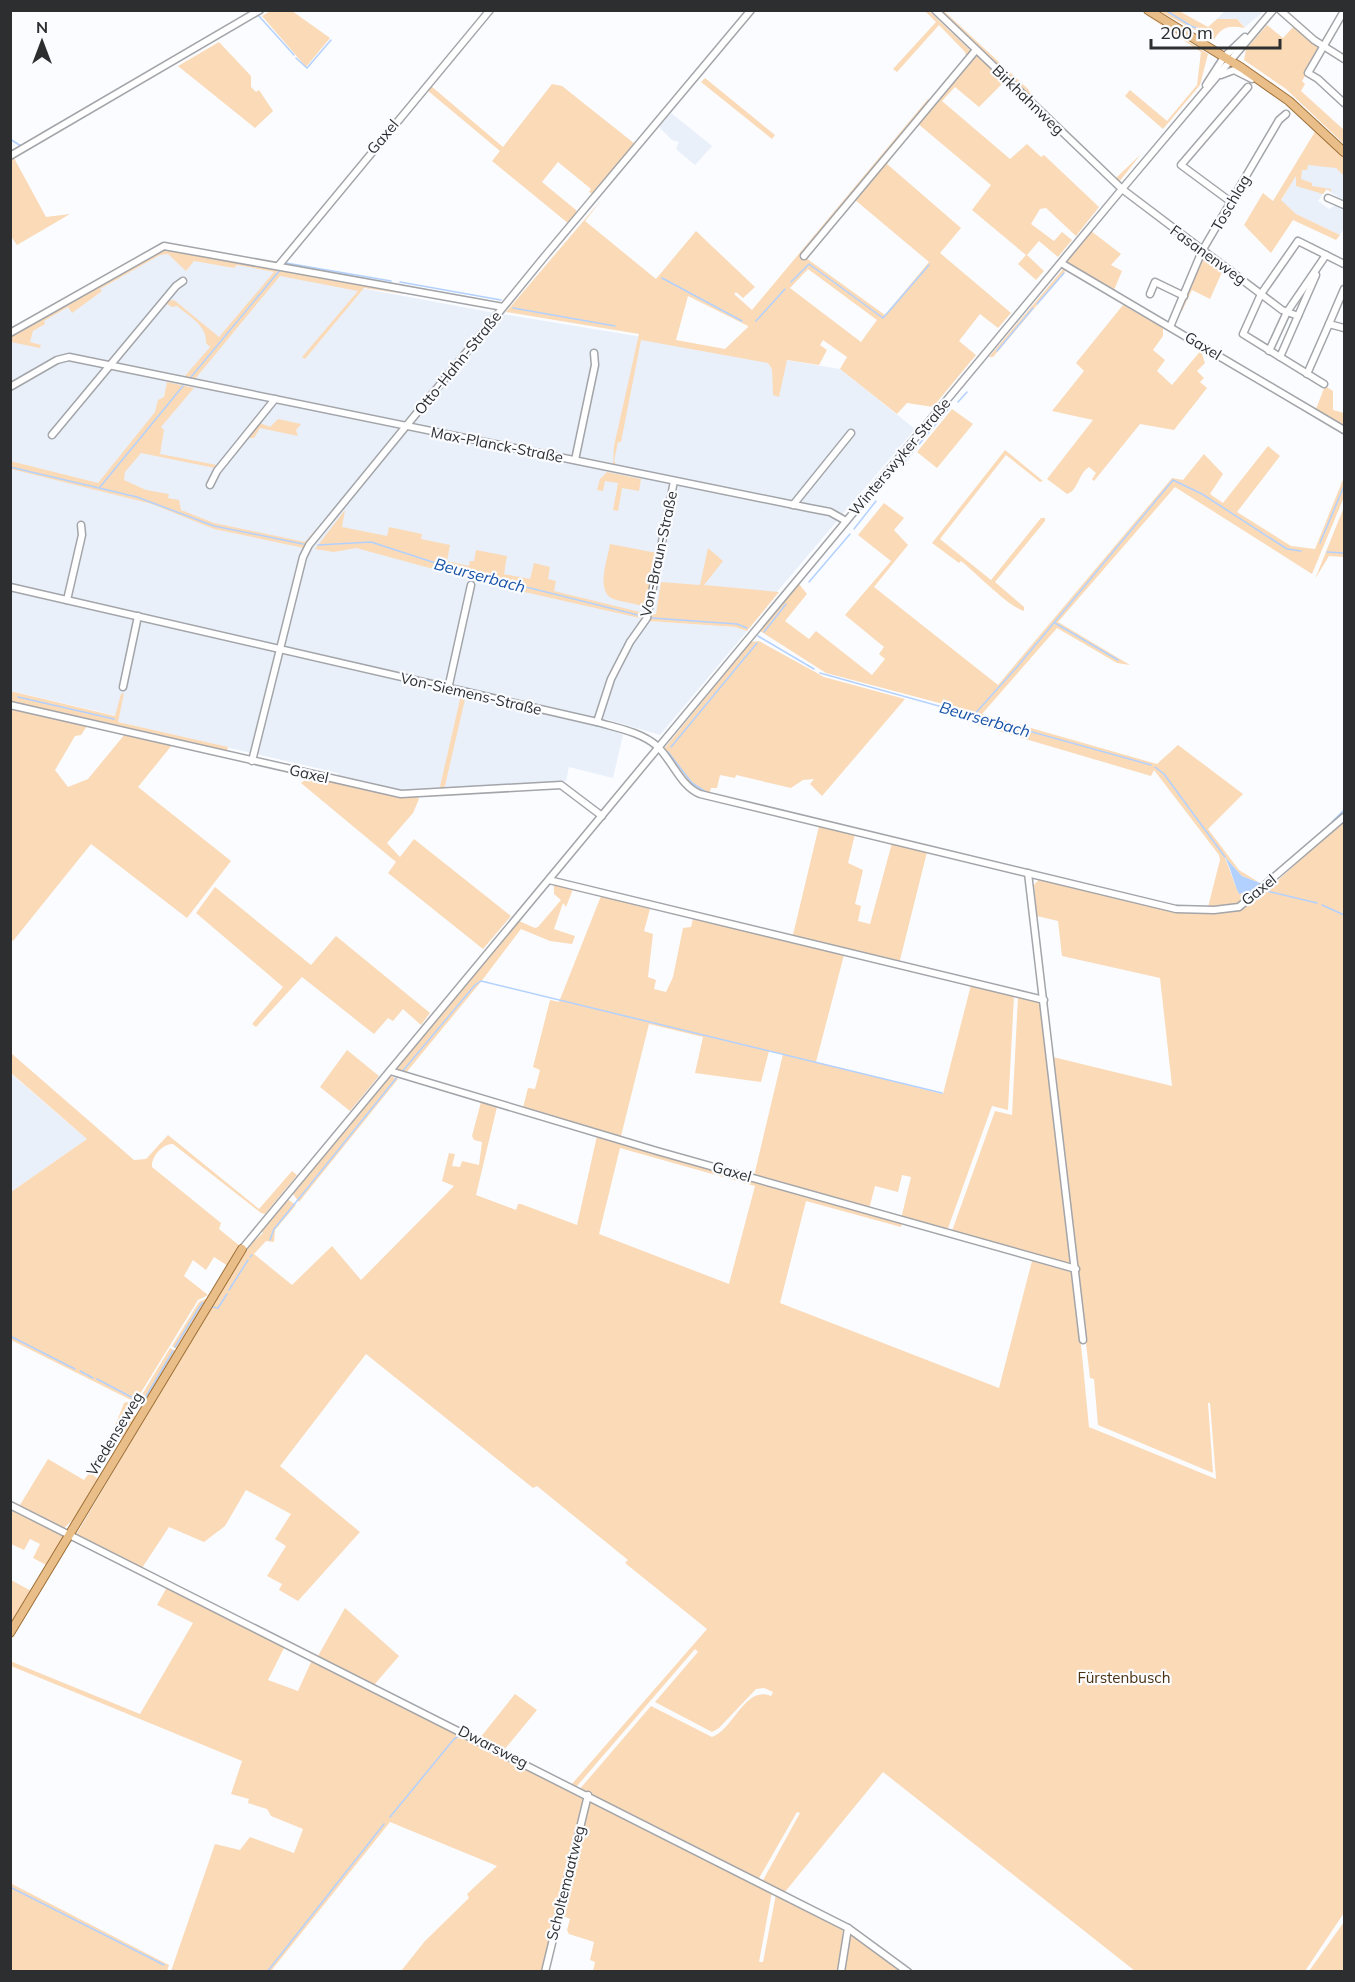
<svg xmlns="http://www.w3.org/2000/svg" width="1355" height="1982" font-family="Mulish,sans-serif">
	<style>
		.built { fill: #e9f0fa }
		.green { fill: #fbdab7; fill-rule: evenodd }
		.water { fill: #b3d1ff }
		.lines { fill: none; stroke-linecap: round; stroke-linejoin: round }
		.stream { stroke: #b3d1ff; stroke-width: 1.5 }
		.minor-casing { stroke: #a3a5a9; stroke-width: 9 }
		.major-casing { stroke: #9e7037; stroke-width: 10 }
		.minor { stroke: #fff; stroke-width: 6 }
		.major { stroke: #e9be89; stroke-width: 8 }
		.labels { text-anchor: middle; stroke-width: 4.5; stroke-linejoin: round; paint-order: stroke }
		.street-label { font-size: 15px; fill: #2d2e2f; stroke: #fafcff }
		.park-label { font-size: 15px; fill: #4b3110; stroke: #fafcff }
		.water-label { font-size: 16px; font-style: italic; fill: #1751a7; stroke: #fafcff }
	</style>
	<rect width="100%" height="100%" fill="#fafcff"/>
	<g class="built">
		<path d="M1225,11H1264L1245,27L1237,19H1217Z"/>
		<path d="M671,113L712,146L695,165L676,149L679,142L672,140L659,127Z"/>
		<path d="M1316,142L1344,167V201L1326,189L1318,201L1329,209L1338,204L1344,208V228L1340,235L1296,214L1281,201Z"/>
		<path d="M168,254L234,268L237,265L495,313L840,369L915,429L776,593L651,614L649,621L735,627L747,631L660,735L606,719L605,727L623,735L613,778L569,767L566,781L408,792L337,778L338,773L118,722V716L11,691L10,340L160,255Z"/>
		<path d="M10,1073L87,1139L11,1192H10Z"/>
	</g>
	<g class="green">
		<path d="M272,10L292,11L330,38L306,67L262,16Z"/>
		<path d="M925,11H929L971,51L954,73L952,72L966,56L965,52L939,25L897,72L893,69L936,22Z"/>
		<path d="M937,11H944L1028,89L1034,100L1116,178L1141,154L1119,182Z"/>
		<path d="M1140,11L1208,54L1200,85L1163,129L1125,96L1130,90L1167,121L1197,85L1201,52Z"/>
		<path d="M1159,11H1179L1208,27L1217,19H1237L1245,28C1231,26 1222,25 1214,40Z"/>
		<path d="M1267,25L1283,38L1295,25L1319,45L1321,49L1302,81L1305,84L1301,91L1344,130V144L1286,89L1244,60L1246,49Z"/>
		<path d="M219,42L251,76V87L256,92L259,90L273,111L255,128L178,66Z"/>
		<path d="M976,52L1044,119L1042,121L1002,84L979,107L955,87L942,101L1010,159L1027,144L1041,157L1044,155L1099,207L1076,236L1046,208L1040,209L1031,224L1054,241L1062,232L1072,240L1058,257L1039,241L1027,255L1044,271L1036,280L1018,264L1026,255L972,210L991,185L917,123L887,164L961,228L940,253L1011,313L998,328L980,314L959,341L976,355L933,407L907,403L897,414L840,369L847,357L823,340L820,345L827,350L819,365L787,360L779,397L773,395L772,369L768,363L641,340L621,442H618L614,461L616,463L613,465L614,446L639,334L506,312L603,198L585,221L656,279L696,231L755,287L743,298L736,292L734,294L752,310L928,99L931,101L803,255L805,256L832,226L806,258L885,315L929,262L854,199L834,224V221ZM808,269L877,320L861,342L790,288ZM688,296L748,326V327L725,349L676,340Z"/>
		<path d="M705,78L775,135L772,139L701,82Z"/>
		<path d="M552,84L562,86L635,144L593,194L589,192L591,189L558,162L542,182L576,210L578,214L569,224L492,161L500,151L427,90L431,86L503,147Z"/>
		<path d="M1316,130L1344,155V176L1336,168L1308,165L1307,170H1302L1301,179L1312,183V186L1331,189V192L1327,189L1323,194L1296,186V176L1281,200L1296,214L1340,235L1336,240L1293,220L1271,253L1244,225L1263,193L1273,201Z"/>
		<path d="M14,158L46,217L70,214L17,245L10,235L11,160Z"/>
		<path d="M1091,231L1121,254L1111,265L1122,271L1114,290L1066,263Z"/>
		<path d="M161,248L403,291L404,294L364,288L305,359L302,357L358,291L280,276L195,379L205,383L168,374L184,377L210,347L206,343C207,325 190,317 177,306L172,307L167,304L156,316V314L167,301L174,300L219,337L274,272L237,265L234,268L194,261L186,271L168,254L160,255L100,289L102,291L72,313L68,307L44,321L45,324L33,331L30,342L41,345L40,348L11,342L10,334Z"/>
		<path d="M1204,256L1223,270L1210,299L1192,290L1182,311L1180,310Z"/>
		<path d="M1064,268L1065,272L1000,349L993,357H989Z"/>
		<path d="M1123,305L1163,328V336L1153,350L1165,360L1157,371L1172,385L1203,348L1205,350L1202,354L1205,363L1197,371L1204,378L1200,382L1207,388L1174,430L1140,424L1094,481L1092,479L1096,473L1089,467C1078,474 1078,491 1067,494L1047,479L1093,420L1052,411L1084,371L1076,363Z"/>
		<path d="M167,382L194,388L161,427L164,430L160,454L217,465L215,468L141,453L125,472L124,480L146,490L169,494L168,498L179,500L181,510L214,523L305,542L318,527L304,548L214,529L152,504L11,469L10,461L98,483L155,412L158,400L164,397Z"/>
		<path d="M1325,386L1333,391V410L1344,413V426L1316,409Z"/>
		<path d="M952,409L973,424L937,468L917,452Z"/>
		<path d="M278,419L301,424L296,430L298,436L260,428L254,438H248L260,423L270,427Z"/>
		<path d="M1268,446L1280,456L1237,512L1291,546L1315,549L1344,477V497L1312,574L1175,487L1058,622L1130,665L1117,663L1057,628L982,714L1157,764L1178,745L1243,794L1208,829L1239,870L1260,883L1242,876L1224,856C1230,869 1233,881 1239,894L1260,888L1235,906L1208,907L1220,860L1219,855L1154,770L1151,776L978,725L981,714L826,673L760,631L799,584L807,594L785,621L809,639L816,631L872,675L885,659L879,654L884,647L845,615L891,561L858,535L884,503L904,518L894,530L908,545L874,587L998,685L1172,478L1183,480L1204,454L1223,474L1210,494L1223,503Z"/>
		<path d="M1005,450L1043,481L1040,482L1006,455L940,539L991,580L1041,518H1045V521L995,582L1024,607V611C1010,608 975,572 961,561L959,563L932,543Z"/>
		<path d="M607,472L641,479L639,491L622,488L618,511L613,510L618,483L605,481L603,491L597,490L600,479Z"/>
		<path d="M1344,507V557L1329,556L1315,579Z"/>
		<path d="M345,510L342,527L387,536L389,527L422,534L421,539L450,545L447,561L469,566L470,561H474L476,550L507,556L504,574L530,579L534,563L550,567L548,579L556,581L554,591L644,613V619L485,583L356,548L334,552L315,549Z"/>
		<path d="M610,544L657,553L647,603L642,606C633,603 622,602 613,599C595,591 608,558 610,544Z"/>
		<path d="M708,548L723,561L704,585L779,592L747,631L735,627L649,621L651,614H656L661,582L700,585Z"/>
		<path d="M759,641L824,677L905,699L822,796L810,784L814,779L803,780L791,788L736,775L735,778L720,775L717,788H711L709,795C686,790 678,766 663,750L751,642Z"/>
		<path d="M10,691L115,716L121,694L124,693L118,722L228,747L227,752L11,704Z"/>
		<path d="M461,695H466L444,790L439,791Z"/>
		<path d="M10,709L87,726L81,735L75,736L55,770L68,787L88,779L125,734L172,745L138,787L231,861L187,918L91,844L13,941L11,939Z"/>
		<path d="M310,776L401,797H417L419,799L413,813L387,843L400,857L414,839L511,916L483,949L388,873L396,862L301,783Z"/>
		<path d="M1344,820V1913L1305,1971H1135L883,1772L784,1893L762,1882L800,1813L797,1812L758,1880L579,1790L651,1706L712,1737C734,1729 745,1685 771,1696L773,1692L764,1688L756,1689L719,1728L712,1732L655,1702L698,1652L695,1649L577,1786L571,1785L707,1629L625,1563L628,1560L537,1486L533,1488L366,1354L280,1466L360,1532L298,1601L279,1590L282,1584L267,1576L286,1546L275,1539L291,1514L246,1490L225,1526L204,1542L169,1527L142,1568L76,1535L244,1250L263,1233L261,1230L287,1199L296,1205L275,1230L274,1242L266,1241L254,1254L292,1285L332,1246L361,1280L454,1186L442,1181L449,1153L455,1154L452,1166L460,1167L462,1161L479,1165L482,1142L474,1140L472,1136L481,1102L497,1107L476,1195L516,1210L518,1204H521L577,1225L597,1136L902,1223L901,1227L806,1201L780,1303L999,1388L1032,1261L1074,1273L1089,1427L1216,1479L1210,1403H1208L1213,1473L1098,1425L1094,1379L1090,1378L1053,1057L1172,1086L1160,978L1062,956L1058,921L1037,916L1034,885L1039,879L1164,910L1195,913L1232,911L1248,906L1265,892ZM620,1148L755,1186L729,1284L599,1234Z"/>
		<path d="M819,826L855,834L848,863L863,870L855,904L861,906L858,921L870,924L892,843L927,852L899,964L792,939Z"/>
		<path d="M554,885L573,889L566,907L563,903L554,929L575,936L572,944L550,941L521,929L480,983L405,1074L395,1071L519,921L535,928L538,927L561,900L554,894Z"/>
		<path d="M215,887L311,965L336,936L430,1013L421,1025L403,1009L393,1021L388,1018L374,1034L302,977L256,1027L252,1024L283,987L196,913Z"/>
		<path d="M601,896L650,909L644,931L653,934L648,977L656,980L654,989L666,992L673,977L683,928L691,927L693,919L844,955L816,1062L943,1094L971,985L1014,996L1008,1110L992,1106L947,1231L901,1219L911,1177L902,1175L898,1192L875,1186L869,1209L754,1176L783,1054L769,1051L761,1082L695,1073L703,1037L649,1024L621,1136L523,1108L528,1088L535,1089L540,1070L533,1067L550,1000L559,1002Z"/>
		<path d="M1018,997L1042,1002L1073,1266L952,1231L995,1111L1012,1115Z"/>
		<path d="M347,1050L379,1076L350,1111L320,1087Z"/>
		<path d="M11,1053L134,1160L146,1159L168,1135L259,1209L292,1171L297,1175L265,1214L261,1213L173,1144C163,1143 151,1157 152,1167L221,1223L219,1229L240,1246L228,1266L214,1257L206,1270L193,1260L184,1276L208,1295L198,1300L135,1402L11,1340V1192L87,1139L11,1073Z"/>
		<path d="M390,1076L398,1079L299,1202L293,1194Z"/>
		<path d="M210,1297L179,1351L172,1346L199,1302Z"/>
		<path d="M170,1348L176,1351L145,1407L137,1403Z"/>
		<path d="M127,1402L135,1405V1418L124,1438L111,1436L124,1403Z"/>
		<path d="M48,1459L84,1480L90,1472L99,1480L78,1515L63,1529L11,1503L10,1500L20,1505Z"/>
		<path d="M10,1509L66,1537L48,1566L33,1558L40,1544L30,1539L24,1550L11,1544Z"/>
		<path d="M11,1580L33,1592L11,1628Z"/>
		<path d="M167,1587L285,1646L268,1680L298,1691L312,1660L584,1797L542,1971H401L425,1941L469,1898L467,1894L497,1866L390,1822L271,1971H171L215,1844L240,1850L250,1837L294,1853L303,1829L271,1816L267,1809L248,1803L249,1799L231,1794L242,1761L11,1666L10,1661L140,1714L193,1623L157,1605Z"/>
		<path d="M345,1608L399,1656L374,1685L318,1656Z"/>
		<path d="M515,1694L537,1710L504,1750L480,1738Z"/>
		<path d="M589,1800L772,1892L759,1962H763L776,1894L843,1929L839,1971H593L595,1962L590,1960L594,1942L569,1934L567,1930L570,1919L561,1915Z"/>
		<path d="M10,1883L169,1965L167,1971H11Z"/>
		<path d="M1344,1922V1971H1309Z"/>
		<path d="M850,1934L902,1971L845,1972Z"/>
	</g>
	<path class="water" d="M1224,856L1242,876L1260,883V888L1239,894C1233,881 1231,868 1224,856Z"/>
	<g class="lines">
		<g class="stream">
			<path d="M1165,10L1191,26L1210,33"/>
			<path d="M258,15L294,55"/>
			<path d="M296,58L307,68L331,40"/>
			<path d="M109,95L123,86"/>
			<path d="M60,123L106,96"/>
			<path d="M36,137L56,125"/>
			<path d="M10,139L21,146"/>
			<path d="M286,263L391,281"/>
			<path d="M662,278L742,321"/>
			<path d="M400,282L501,300"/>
			<path d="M791,282L809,264L883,318L929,265"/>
			<path d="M1037,304L1064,273"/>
			<path d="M513,308L615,326"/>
			<path d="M756,321L785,289"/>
			<path d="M997,351L1033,308"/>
			<path d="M191,377L280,270"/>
			<path d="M958,402L967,392"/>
			<path d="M901,466L950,407"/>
			<path d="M10,467L137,497L214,526L303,544"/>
			<path d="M100,487L183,386"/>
			<path d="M854,529L876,501"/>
			<path d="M1320,543L1344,486"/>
			<path d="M318,545L371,542L454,569L642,616"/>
			<path d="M1327,552L1344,553"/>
			<path d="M809,582L850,534"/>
			<path d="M652,618L737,624L747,628"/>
			<path d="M1055,623L1118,660"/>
			<path d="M764,632L786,604"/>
			<path d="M758,636L814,669"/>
			<path d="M820,673L1151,765"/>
			<path d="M10,695H11"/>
			<path d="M18,697L114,719"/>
			<path d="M973,716L1017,667L1173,480L1202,494L1287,549L1301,551"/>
			<path d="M671,747L757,643"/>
			<path d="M668,752L692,783L706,792"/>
			<path d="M1155,767L1164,774L1225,857"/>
			<path d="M791,819L816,825"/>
			<path d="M1332,822L1344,810"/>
			<path d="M820,826L827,828"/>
			<path d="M1303,848L1326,828"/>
			<path d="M1267,891L1317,903"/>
			<path d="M1322,905L1344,915"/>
			<path d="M401,1073L475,985L481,981L942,1093"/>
			<path d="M270,1240L274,1229L301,1196L398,1076"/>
			<path d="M250,1257L252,1255"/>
			<path d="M229,1290L248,1260"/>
			<path d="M212,1307L218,1308L227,1294"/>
			<path d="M10,1336L75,1369"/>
			<path d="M175,1347L202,1303H205"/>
			<path d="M80,1371L93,1378"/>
			<path d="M97,1379L135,1399"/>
			<path d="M140,1401L144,1400L173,1351"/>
			<path d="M390,1817L454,1739L459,1736L474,1741"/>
			<path d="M10,1887L164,1965"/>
			<path d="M173,1970L176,1972"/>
			<path d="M267,1972L384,1824"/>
		</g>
		<g class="minor-casing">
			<g id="minor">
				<path d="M935,10L1122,189L1282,310L1298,316"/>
				<path d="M1280,10L1314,40L1344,59"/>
				<path d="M1344,11L1308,73L1318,79L1344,103"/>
				<path d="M1221,75L1234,70L1252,79"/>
				<path d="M1206,85L1224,57L1245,37"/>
				<path d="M10,156L260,10"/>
				<path d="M1328,198L1344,205"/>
				<path d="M1231,202L1181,165L1248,87"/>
				<path d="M804,256L976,50"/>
				<path d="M1061,263L1344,430"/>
				<path d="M279,265L490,10"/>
				<path d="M1344,289L1329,324L1344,328"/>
				<path d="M1150,294L1155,282L1184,296"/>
				<path d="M1170,327L1202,251L1279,120L1286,114"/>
				<path d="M10,333L164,246L503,307"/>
				<path d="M1269,351L1287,312L1326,255"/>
				<path d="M1280,357L1316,275"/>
				<path d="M1307,374L1329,324"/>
				<path d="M1324,384L1243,334L1261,294L1298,241L1344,264"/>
				<path d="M10,387L57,360L69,357L809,508L830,512L846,521"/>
				<path d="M52,435L176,286L183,281"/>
				<path d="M575,460L595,365L594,353"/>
				<path d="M210,485L217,471L275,399"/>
				<path d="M793,505L851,433"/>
				<path d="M10,587L597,722C617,728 641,732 657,746C672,760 681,787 700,794L1176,909L1214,910L1239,907L1344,817"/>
				<path d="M67,600L82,535L81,525"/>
				<path d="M123,687L138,616"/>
				<path d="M448,689L471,585"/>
				<path d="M10,705L401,794L561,785L602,816"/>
				<path d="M597,722L611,679L630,642L647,618L674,481"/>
				<path d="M252,761L303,557L309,545L545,256L751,10"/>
				<path d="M1028,873L1083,1340"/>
				<path d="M549,880L1044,1000"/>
				<path d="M390,1071L657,1151L1076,1269"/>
				<path d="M242,1249L1122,189L1273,10"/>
				<path d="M10,1505L848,1928L908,1972"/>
				<path d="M545,1972L588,1795"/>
				<path d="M841,1972L848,1928"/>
			</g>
		</g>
		<g class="major-casing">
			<g id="major">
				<path d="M1148,10L1242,68L1289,101L1344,152"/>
				<path d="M10,1633L242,1249"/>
			</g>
		</g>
		<use href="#minor" class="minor"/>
		<use href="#major" class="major"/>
	</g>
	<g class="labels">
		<g class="street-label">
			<text transform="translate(1028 100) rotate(44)" y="5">Birkhahnweg</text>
			<text transform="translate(383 137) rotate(-50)" y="5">Gaxel</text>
			<text transform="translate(1231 203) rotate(-60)" y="5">Toschlag</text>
			<text transform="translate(1208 255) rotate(36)" y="5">Fasanenweg</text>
			<text transform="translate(1203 346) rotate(31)" y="5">Gaxel</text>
			<text transform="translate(458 363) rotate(-51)" y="5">Otto-Hahn-Straße</text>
			<text transform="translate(497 445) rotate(11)" y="5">Max-Planck-Straße</text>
			<text transform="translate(900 457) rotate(-50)" y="5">Winterswyker Straße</text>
			<text transform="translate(659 554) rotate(-78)" y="5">Von-Braun-Straße</text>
			<text transform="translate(471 694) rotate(13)" y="5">Von-Siemens-Straße</text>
			<text transform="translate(309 774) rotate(13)" y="5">Gaxel</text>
			<text transform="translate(1259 890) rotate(-39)" y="5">Gaxel</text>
			<text transform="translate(732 1172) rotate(16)" y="5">Gaxel</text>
			<text transform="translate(115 1434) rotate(-59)" y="5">Vredenseweg</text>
			<text transform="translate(493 1747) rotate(27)" y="5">Dwarsweg</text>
			<text transform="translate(566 1883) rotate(-76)" y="5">Scholtemaatweg</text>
		</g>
		<g class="park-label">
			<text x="1124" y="1683">Fürstenbusch</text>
		</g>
		<g class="water-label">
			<text transform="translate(480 575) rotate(15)" y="6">Beurserbach</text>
			<text transform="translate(985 719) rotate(16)" y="6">Beurserbach</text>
		</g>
	</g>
	<rect width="1355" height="1982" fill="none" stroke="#2d2e2f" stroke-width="24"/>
	<g transform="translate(42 42)" stroke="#fafcff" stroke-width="4.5" paint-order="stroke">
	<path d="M0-4.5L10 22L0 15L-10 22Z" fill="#2d2e2f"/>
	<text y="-9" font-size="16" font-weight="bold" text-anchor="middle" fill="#2d2e2f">N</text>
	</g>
	<path d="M1151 39v9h129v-9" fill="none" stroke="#2d2e2f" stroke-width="3"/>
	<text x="1160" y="39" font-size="18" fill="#2d2e2f" stroke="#fafcff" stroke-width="4.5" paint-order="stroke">200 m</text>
</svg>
